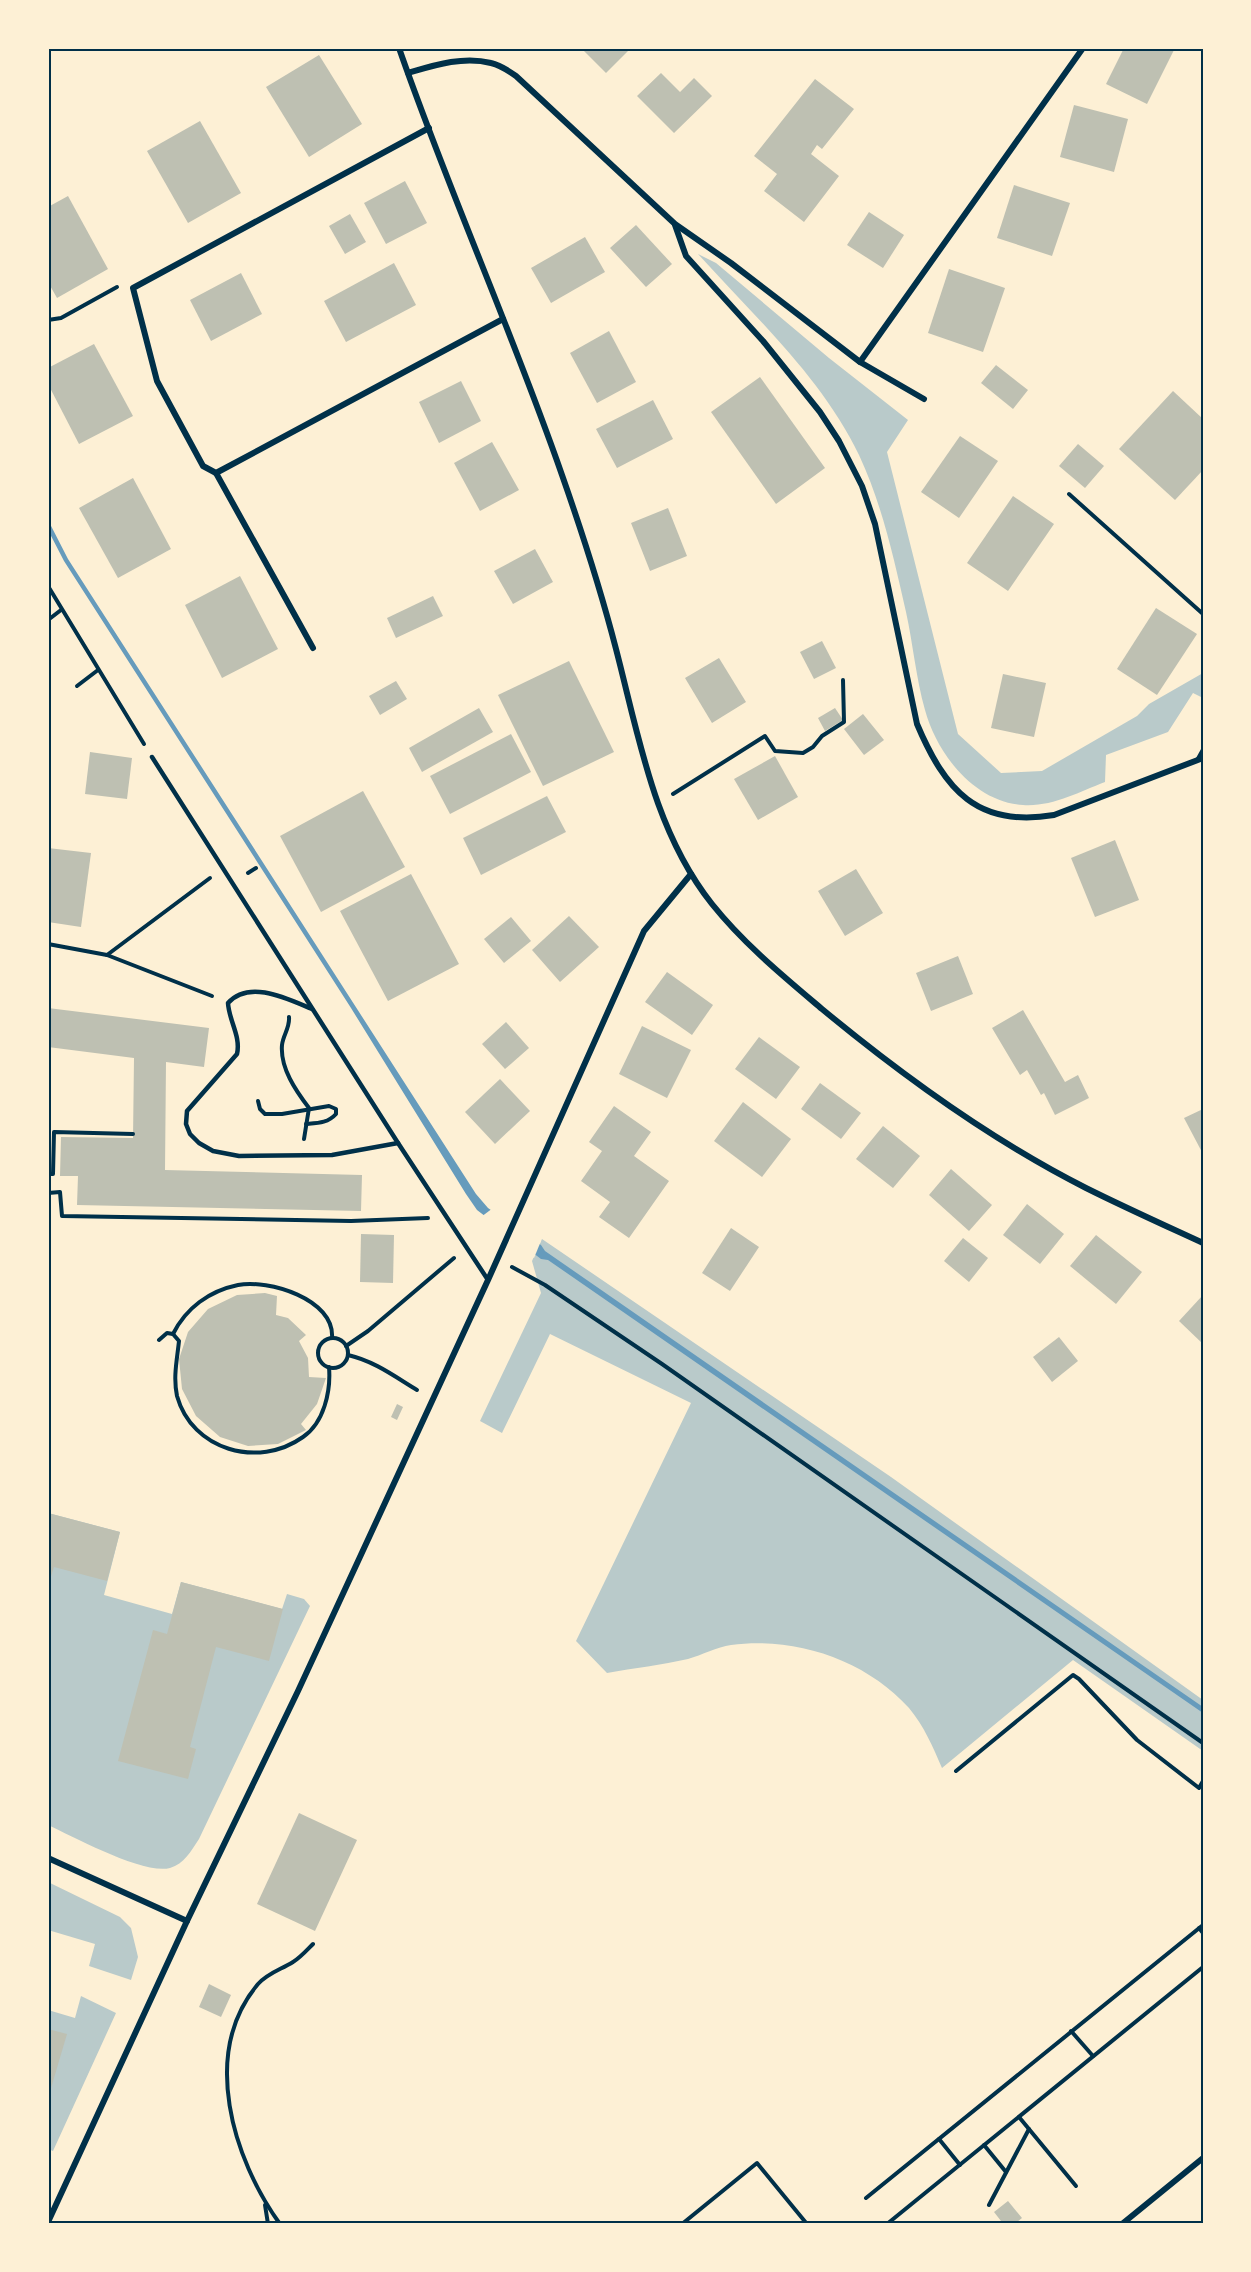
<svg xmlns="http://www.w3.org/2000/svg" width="1251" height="2272" font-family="'Zilla Slab',serif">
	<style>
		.green { fill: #b9caca }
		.water { fill: #669bbc }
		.pier { fill: #fdf0d5 }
		.building { fill: #bec0b2 }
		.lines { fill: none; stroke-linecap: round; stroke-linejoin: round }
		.path { stroke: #003049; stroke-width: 4 }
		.service { stroke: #003049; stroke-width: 4.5 }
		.minor { stroke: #003049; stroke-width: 6 }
		.neatline { fill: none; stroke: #003049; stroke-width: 2 }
	</style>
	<rect width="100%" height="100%" fill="#fdf0d5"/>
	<g class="green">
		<path d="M698,254L716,263L829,358L908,420L887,452L958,734L1001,773L1042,771L1137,716L1149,704L1203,673V698L1193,693L1168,732L1106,755L1105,782C1079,792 1052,807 1023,805C974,802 937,754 925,710C916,678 913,644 906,612C894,559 882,504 859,455C822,378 755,317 698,254Z"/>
		<path d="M542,1239L891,1477L1203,1700V1751L1073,1660L942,1768C933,1747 924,1726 909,1708C866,1660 795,1636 731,1645C717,1647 702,1655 688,1659C662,1665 634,1668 607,1673L576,1641L691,1403L550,1334L502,1433L480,1421L541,1293L532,1261Z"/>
		<path d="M48,1513L120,1532L104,1595L172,1614L181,1582L282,1609L287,1594L304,1599L310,1606L199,1839C191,1851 184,1864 170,1868C144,1875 74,1837 48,1825Z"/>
		<path d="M48,1882L120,1917L131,1928L138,1957L131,1980L89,1966L95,1944L48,1930Z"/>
		<path d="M81,1996L116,2013L53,2151L48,2149V2010L75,2018Z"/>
	</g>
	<path class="water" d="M48,520L68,559L476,1194L488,1208L541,1245L545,1251L1203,1707V1713L548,1260L541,1259L477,1210L466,1194L351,1008L64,561L48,530Z"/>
	<path class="pier" d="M493,1208L541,1241L534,1258L481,1217Z"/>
	<g class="building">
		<path d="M581,48H631L606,73Z"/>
		<path d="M1124,48H1175L1147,104L1106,84Z"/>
		<path d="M319,55L362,124L309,157L266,87Z"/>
		<path d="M661,73L680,92L694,78L712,96L674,133L637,96Z"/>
		<path d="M815,79L854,109L822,149L817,145L811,154L839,176L804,222L764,191L777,174L754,156Z"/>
		<path d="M1074,105L1128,119L1114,172L1060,157Z"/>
		<path d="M200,121L241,193L188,223L147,151Z"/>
		<path d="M405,181L427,223L386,244L364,203Z"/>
		<path d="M1014,185L1070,203L1052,256L997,238Z"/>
		<path d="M68,196L108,269L57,298L48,282V207Z"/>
		<path d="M869,212L904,235L883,268L847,245Z"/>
		<path d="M350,214L366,242L345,254L329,226Z"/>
		<path d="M636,225L672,264L646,287L610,248Z"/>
		<path d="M585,237L605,272L551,303L531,268Z"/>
		<path d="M394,263L416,305L346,342L324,301Z"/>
		<path d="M949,269L1005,288L983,352L928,333Z"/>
		<path d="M241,273L262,314L211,341L190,300Z"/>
		<path d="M609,331L636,382L597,403L570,353Z"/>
		<path d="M94,344L133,416L79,444L48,384V368Z"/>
		<path d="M996,365L1028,390L1013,409L981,383Z"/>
		<path d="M760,377L825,468L776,504L711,412Z"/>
		<path d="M461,381L481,421L439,443L419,402Z"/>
		<path d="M1173,391L1203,419V470L1175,500L1119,449Z"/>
		<path d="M653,400L673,439L617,468L596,429Z"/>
		<path d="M960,436L998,461L959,518L921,492Z"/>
		<path d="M492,442L519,490L480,511L454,463Z"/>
		<path d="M1078,444L1104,466L1085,488L1059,466Z"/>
		<path d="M133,478L171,549L118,578L79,508Z"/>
		<path d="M1013,496L1054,524L1008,591L967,563Z"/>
		<path d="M668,508L687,556L650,571L631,523Z"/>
		<path d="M535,549L553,582L513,604L494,571Z"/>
		<path d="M240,576L278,649L222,678L185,605Z"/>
		<path d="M433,596L443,616L396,638L387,618Z"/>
		<path d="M1156,608L1197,634L1157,695L1117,669Z"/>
		<path d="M822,641L836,668L814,679L800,652Z"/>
		<path d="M719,658L746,702L712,723L685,678Z"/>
		<path d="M569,661L614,752L543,786L498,695Z"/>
		<path d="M1003,674L1046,683L1034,737L991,728Z"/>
		<path d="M396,681L407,699L380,715L369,696Z"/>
		<path d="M479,708L493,732L422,772L409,748Z"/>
		<path d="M835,708L843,720L825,731L818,718Z"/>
		<path d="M863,714L884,740L864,755L844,729Z"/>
		<path d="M511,734L531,772L450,814L430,776Z"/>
		<path d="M90,752L132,758L127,799L85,794Z"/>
		<path d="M775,756L798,797L758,820L734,779Z"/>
		<path d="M363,791L405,867L321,912L280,836Z"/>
		<path d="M547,796L566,832L481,875L463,838Z"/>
		<path d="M1115,840L1139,900L1095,917L1071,858Z"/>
		<path d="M48,848L91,853L81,927L48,922Z"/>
		<path d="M856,869L883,913L845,936L818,891Z"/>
		<path d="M411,874L459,964L388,1001L340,911Z"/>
		<path d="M569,916L599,947L560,982L532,950Z"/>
		<path d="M511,917L531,941L504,963L484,939Z"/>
		<path d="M958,956L973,994L931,1011L916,973Z"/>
		<path d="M667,972L713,1005L692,1035L645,1002Z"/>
		<path d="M48,1008L209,1028L204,1067L166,1062L165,1170L362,1175L361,1211L77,1205L78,1176H60L61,1137L133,1138L134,1058L48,1047Z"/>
		<path d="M1023,1010L1065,1082L1078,1075L1089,1098L1055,1115L1044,1093L1041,1095L1027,1070L1020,1075L992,1028Z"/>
		<path d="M506,1022L529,1048L505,1069L482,1044Z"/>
		<path d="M642,1026L691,1050L667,1098L619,1074Z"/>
		<path d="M759,1037L800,1067L776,1099L735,1069Z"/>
		<path d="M500,1079L530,1111L495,1144L465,1112Z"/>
		<path d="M820,1083L861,1113L841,1139L801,1109Z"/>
		<path d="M743,1102L791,1139L762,1177L714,1141Z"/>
		<path d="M614,1106L651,1132L634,1156L669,1181L629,1238L599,1217L610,1202L581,1181L602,1151L589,1142Z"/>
		<path d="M1203,1109V1154L1184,1118Z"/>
		<path d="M883,1126L920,1156L893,1188L856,1159Z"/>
		<path d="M951,1169L992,1205L969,1231L929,1195Z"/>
		<path d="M1027,1204L1064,1234L1040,1264L1003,1235Z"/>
		<path d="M731,1228L759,1247L730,1291L702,1273Z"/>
		<path d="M361,1234L394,1235L393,1283L360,1282Z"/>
		<path d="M1096,1235L1142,1272L1116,1304L1070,1266Z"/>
		<path d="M963,1238L988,1258L969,1282L944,1261Z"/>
		<path d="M265,1293L277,1296L276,1315L288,1318L306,1335L299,1341L308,1358L309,1377L326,1378L317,1404L301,1424L306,1430L278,1444L248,1446L220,1437L196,1416L182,1389L179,1359L188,1332L208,1309L237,1295Z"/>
		<path d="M1203,1295V1344L1179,1321Z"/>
		<path d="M1059,1337L1078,1361L1052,1382L1033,1357Z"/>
		<path d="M397,1404L403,1407L397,1420L391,1417Z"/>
		<path d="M48,1513L120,1532L107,1581L54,1567L48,1586Z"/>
		<path d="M181,1582L283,1609L269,1661L216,1647L190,1747L196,1749L188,1779L118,1761L153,1630L167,1634Z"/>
		<path d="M299,1813L357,1840L315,1931L257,1904Z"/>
		<path d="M209,1984L231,1995L221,2017L199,2007Z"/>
		<path d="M48,2029L67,2034L49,2095H48Z"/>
		<path d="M1008,2201L1022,2218L1017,2222L1019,2224H998L1001,2221L994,2212Z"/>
	</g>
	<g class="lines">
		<g class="path">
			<path d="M48,320L61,318L117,287"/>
			<path d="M1069,494L1203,614"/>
			<path d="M48,586L144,744"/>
			<path d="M48,620L61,610"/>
			<path d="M77,686L98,670"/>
			<path d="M673,794L765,736L775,751L803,753L813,747L822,736L844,722L843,680"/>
			<path d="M248,873L256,868"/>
			<path d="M48,944L107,955L212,996"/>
			<path d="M107,955L210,878"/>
			<path d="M289,1017C290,1028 283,1035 282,1045C280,1068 296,1091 309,1108L304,1139"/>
			<path d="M258,1101L260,1109L265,1114H282L329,1106L336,1109V1114C328,1123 318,1123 306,1124"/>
			<path d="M48,1174H53L54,1132L133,1134"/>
			<path d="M48,1193L60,1192L62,1216L351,1221L428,1218"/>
			<path d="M512,1267L545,1285L662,1364L1203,1743"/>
			<path d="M173,1334C186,1308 209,1291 238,1285C268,1279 335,1299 332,1338"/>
			<circle cx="333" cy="1353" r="15"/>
			<path d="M159,1340L167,1333L173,1334L179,1341C177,1360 173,1377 177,1396C192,1450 258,1469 303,1437C324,1423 331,1391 329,1367"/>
			<path d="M346,1346L368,1331L454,1258"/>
			<path d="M348,1355C374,1361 394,1376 417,1390"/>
			<path d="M956,1771L1073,1675L1079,1679L1137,1740L1199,1788L1203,1781"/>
			<path d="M1199,1928L1203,1933"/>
			<path d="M1071,2031L1093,2056"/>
			<path d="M1019,2117L1076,2186"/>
			<path d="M939,2139L960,2165"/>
			<path d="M984,2145L1006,2172"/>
			<path d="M866,2198L1203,1925"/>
			<path d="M265,2205L268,2224"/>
			<path d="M989,2205L1029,2129"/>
			<path d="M280,2224C233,2159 200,2053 258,1984C268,1973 280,1970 293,1962C300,1958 307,1950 313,1944"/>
			<path d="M682,2224L757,2163L807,2224"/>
			<path d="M887,2224L1203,1967"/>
		</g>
		<g class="service">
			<path d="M152,757L398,1143L488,1280"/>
			<path d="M1198,759L1203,750"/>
			<path d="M312,1009C288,999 249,979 228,1003C229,1021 241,1036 237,1054L187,1111L186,1124L190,1134L199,1143L213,1151L239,1156L332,1155L398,1143"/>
		</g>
		<g class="minor">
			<path d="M399,48C449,192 512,331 562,475C582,532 601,591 616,649C639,737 654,831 712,904C744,944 783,976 822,1009C903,1076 991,1140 1086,1188C1124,1207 1164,1225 1203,1243"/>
			<path d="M408,73C435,65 463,56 491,63C500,65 509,71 516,76L675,224L731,263L860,362L1083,48"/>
			<path d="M429,128L133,288L157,381L203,466L216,473L503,319"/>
			<path d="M675,225L686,256L763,341L820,412L839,441L862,486L875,524L917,724C945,790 977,828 1054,815L1203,758"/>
			<path d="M860,362L924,399"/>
			<path d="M216,473L313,648"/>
			<path d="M48,1858L187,1921"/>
			<path d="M48,2222L187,1921L298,1691L488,1280L644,931L691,874"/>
			<path d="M1122,2224L1203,2158"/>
		</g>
	</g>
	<rect width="1251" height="2272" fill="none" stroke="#fdf0d5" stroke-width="99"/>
	<rect x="50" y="50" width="1152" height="2172" class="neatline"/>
</svg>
